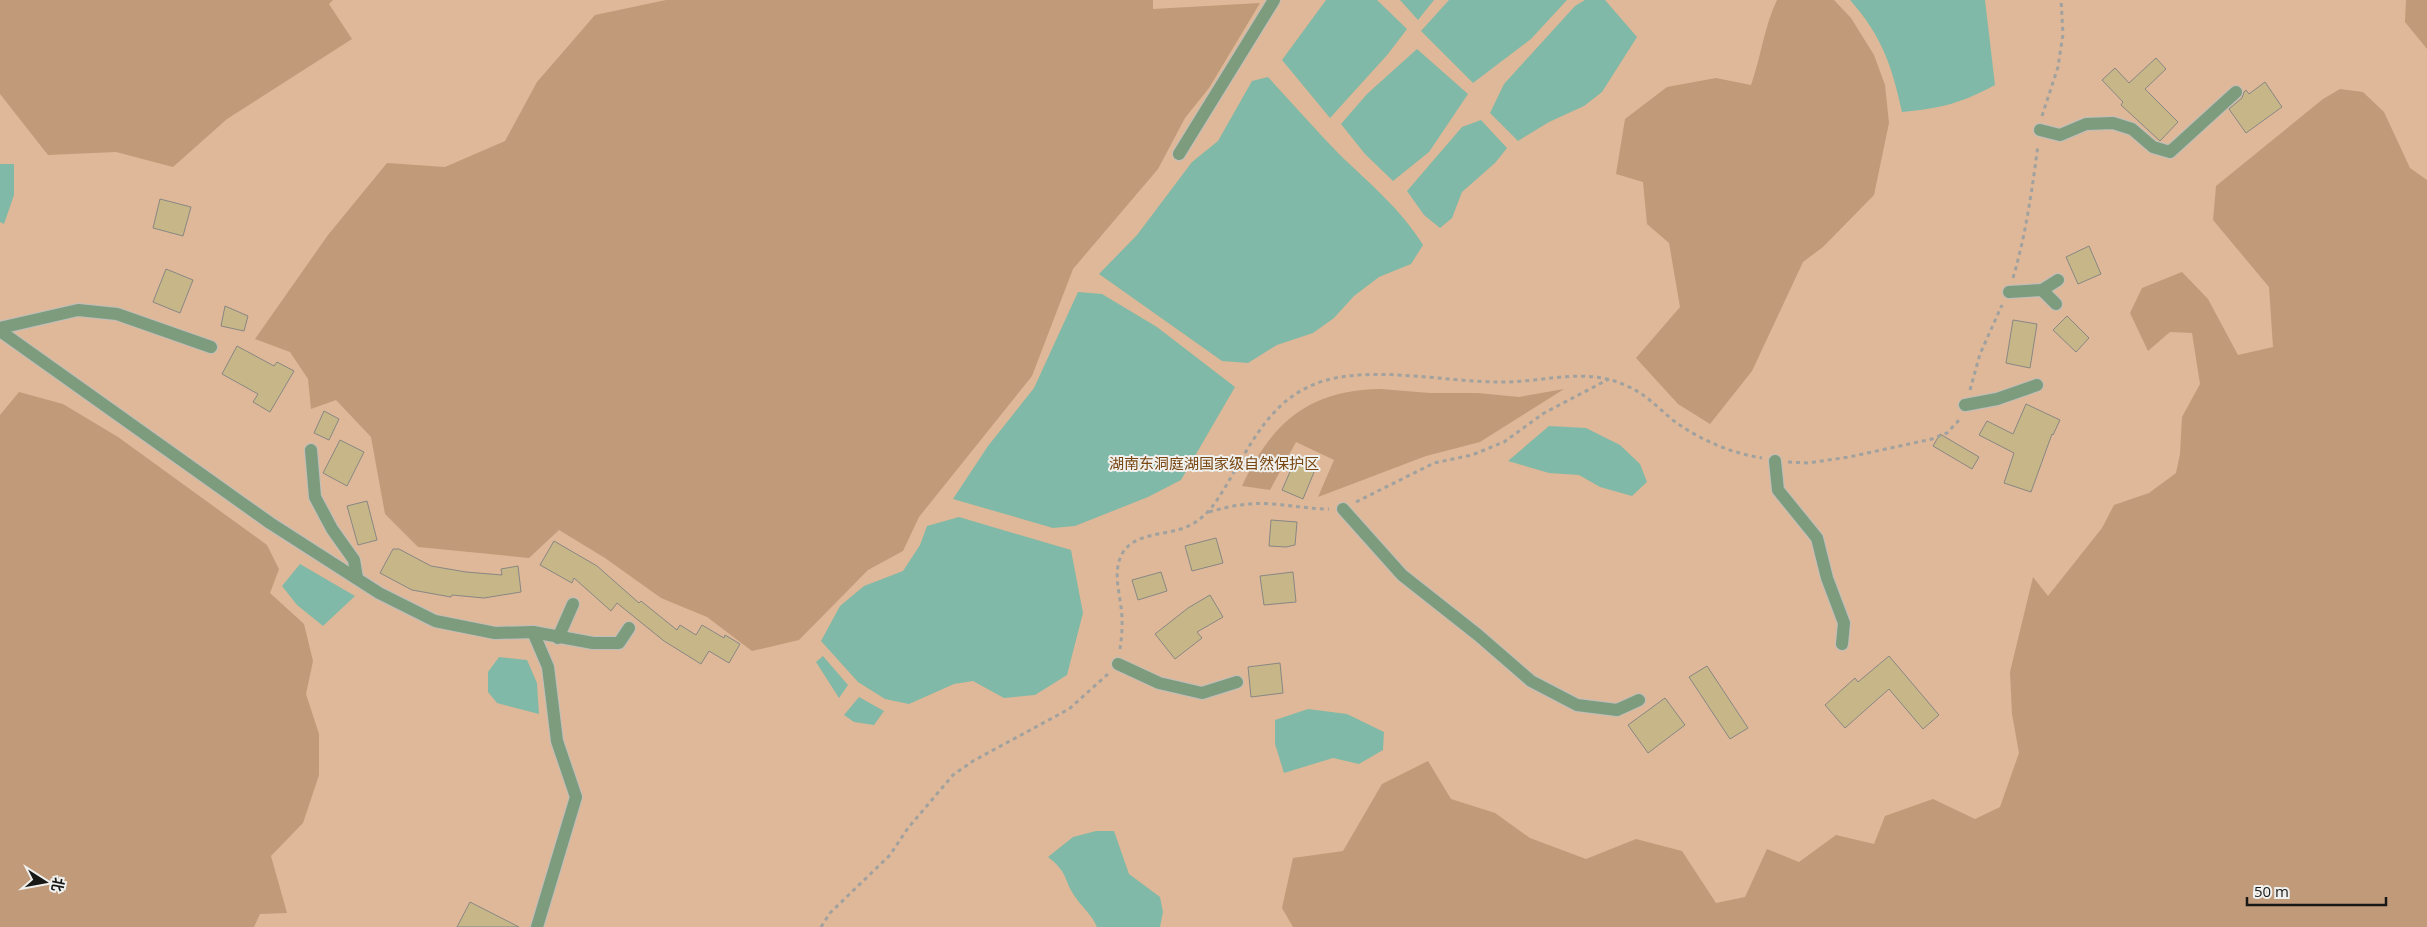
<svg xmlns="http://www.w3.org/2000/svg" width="2427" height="927" font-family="'Open Sans','Noto Sans SC',sans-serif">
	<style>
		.green { fill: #deb898 }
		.forest { fill: #c19a7a }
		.water { fill: #81b9a8 }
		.building { fill: #c7b688; stroke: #888784 }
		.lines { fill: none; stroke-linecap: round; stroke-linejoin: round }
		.minor-casing { stroke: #bebfbd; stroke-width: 14 }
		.path { stroke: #a1a29f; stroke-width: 3; stroke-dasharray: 4 4; stroke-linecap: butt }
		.minor { stroke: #7d9b7d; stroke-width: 12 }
		.labels { text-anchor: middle; stroke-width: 4; stroke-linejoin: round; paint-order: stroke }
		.park-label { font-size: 15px; fill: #784610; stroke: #f0f1ee }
	</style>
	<rect width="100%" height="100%" fill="#e3e4e1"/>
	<rect class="green" x="0" y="0" width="2427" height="927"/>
	<g class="forest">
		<path d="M0,0H333L329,4L352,39L227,119L173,167L116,152L48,155L0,94Z"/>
		<path d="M666,0H1153V9L1260,3L1209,88L1185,118L1158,169L1073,269L1032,376L919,517L903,551L868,570L799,640L752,651L707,617L661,598L605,558L559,530L529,558L418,547L385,514L371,437L336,400L311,409L308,379L290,352L255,339L328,235L387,163L445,167L505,141L537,82L595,15Z"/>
		<path d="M1777,0H1834L1851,18L1874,55L1885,85L1889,123L1874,195L1823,247L1803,262L1752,371L1710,424L1678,404L1636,358L1680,307L1669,243L1647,224L1643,182L1616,174L1625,119L1667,87L1716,78L1751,85C1761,57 1764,27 1777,0Z"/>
		<path d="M2406,0H2427V49L2405,22Z"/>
		<path d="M2340,89L2363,92L2384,112L2410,168L2427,180V927H1293L1282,908L1293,858L1343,851L1382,784L1428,761L1451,799L1495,813L1530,838L1586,859L1636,839L1682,851L1716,903L1745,897L1767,849L1799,862L1836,835L1874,844L1885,816L1933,799L1975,819L2000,807L2019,753L2012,714L2010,672L2033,577L2048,596L2102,528L2114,505L2149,493L2176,473L2180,454L2182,417L2200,384L2192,333L2170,332L2148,351L2130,313L2142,288L2182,272L2208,299L2238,355L2273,347L2269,287L2213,220L2216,186L2323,99Z"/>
		<path d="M1381,389L1430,393H1478L1519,397L1564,389L1480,442L1426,456L1318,497L1334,460L1296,442L1270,490L1242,486C1272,422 1309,390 1381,389Z"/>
		<path d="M19,392L63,404L118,437L267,545L279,569L270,593L304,624L313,661L306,694L319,734V775L303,823L271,856L287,913L260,914L254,927H0V415Z"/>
	</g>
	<g class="water">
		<path d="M1326,0H1377L1407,29L1388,54L1330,118L1282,60Z"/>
		<path d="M1400,0H1434L1418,20Z"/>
		<path d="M1449,0H1567L1531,39L1473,83L1421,31Z"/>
		<path d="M1585,0H1605L1637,37L1602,92L1584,106L1549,122L1518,141L1490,113L1504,84L1575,6Z"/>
		<path d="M1850,0H1985L1995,85C1959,104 1942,108 1902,112C1892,66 1882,36 1850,0Z"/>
		<path d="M1417,49L1468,94L1429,152L1393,181L1365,154L1341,124L1367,94Z"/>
		<path d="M1268,77C1292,103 1315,129 1339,154C1369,183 1401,209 1423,245L1411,264L1379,277L1354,296L1334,318L1313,333L1277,345L1248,363L1222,361L1099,274L1137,235L1192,162L1218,141L1252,81Z"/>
		<path d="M1481,120L1507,148L1495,163L1462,192L1452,218L1440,228L1424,215L1407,191L1462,127Z"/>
		<path d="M0,164H14V195L4,224L0,222Z"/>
		<path d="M1078,292L1102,294L1157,327L1235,387L1181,480L1148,497L1075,526L1053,528L953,499L988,446L1034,388Z"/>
		<path d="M1549,426L1586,428L1620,445L1640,464L1647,482L1632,496L1600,487L1579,475L1549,473L1508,461Z"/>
		<path d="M959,517L1071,550L1083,613L1067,675L1035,695L1004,698L973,681L954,684L909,704L885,699L858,682L821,641L840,606L864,586L903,571L920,545L927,526Z"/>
		<path d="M300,564L355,596L323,626L297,605L282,586Z"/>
		<path d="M823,656L848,685L839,698L816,662Z"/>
		<path d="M499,657L527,660L537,683L539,714L497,703L488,692V672Z"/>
		<path d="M859,697L884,711L874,725L854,722L844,715Z"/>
		<path d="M1308,709L1347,714L1384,732L1383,750L1359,764L1333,758L1284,773L1275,744V720Z"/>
		<path d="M1096,831H1114L1129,874L1160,897L1163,912L1160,927H1097C1092,915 1083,908 1076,898C1063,880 1069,873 1048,857L1073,837Z"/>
	</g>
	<g class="building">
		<path d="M2156,58L2166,69L2145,89L2178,122L2160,141L2121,105L2123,102L2102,80L2115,68L2129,83Z"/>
		<path d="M2265,82L2282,107L2246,133L2229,109L2242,98L2244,92L2246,90L2249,94Z"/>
		<path d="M160,199L191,207L183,236L153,228Z"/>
		<path d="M2089,246L2101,274L2078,284L2066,257Z"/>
		<path d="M166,269L193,280L180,313L153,302Z"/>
		<path d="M225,306L248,316L244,331L221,326Z"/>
		<path d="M2067,316L2089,338L2076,352L2053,330Z"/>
		<path d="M2013,320L2037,324L2030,368L2006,363Z"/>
		<path d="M237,346L274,366L277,362L294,371L270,412L253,402L258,394L222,374Z"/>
		<path d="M2026,404L2060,420L2053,435L2052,434L2031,492L2004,483L2014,453L1979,435L1987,421L2013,434Z"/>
		<path d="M324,411L339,419L329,440L314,433Z"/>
		<path d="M1940,434L1979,457L1972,469L1933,446Z"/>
		<path d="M340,440L364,452L347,486L323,473Z"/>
		<path d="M1297,456L1317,465L1303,499L1282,490Z"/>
		<path d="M367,501L377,540L358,545L347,506Z"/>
		<path d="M1271,520L1297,522L1295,545L1286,547L1269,546Z"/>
		<path d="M1216,538L1223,563L1192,571L1185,546Z"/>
		<path d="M554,541L597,566L639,603L641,601L677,630L680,625L696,635L702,625L724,638L725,635L740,644L729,663L709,651L701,664L664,641L617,603L611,611L574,578L572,583L540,565Z"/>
		<path d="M393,549H399L431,566L466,572L502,575L501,569L518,566L521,592L484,598L452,595L451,597L412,590L380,573Z"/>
		<path d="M1161,572L1167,591L1138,600L1132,580Z"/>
		<path d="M1293,572L1296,602L1264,605L1260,576Z"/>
		<path d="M1210,595L1223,617L1197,632L1202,638L1175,659L1155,634L1188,608Z"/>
		<path d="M1889,656L1939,715L1923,729L1889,689L1845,728L1825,705L1855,678L1858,682Z"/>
		<path d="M1280,663L1283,693L1251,697L1248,667Z"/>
		<path d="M1707,666L1748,728L1730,739L1689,677Z"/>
		<path d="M1665,698L1685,725L1648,753L1628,725Z"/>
		<path d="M470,902L519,927H457Z"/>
	</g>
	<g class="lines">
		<g class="minor-casing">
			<g id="minor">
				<path d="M2040,130L2060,135L2086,124L2113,123L2132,129L2153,147L2170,152L2236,92"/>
				<path d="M1179,154L1274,0"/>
				<path d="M2042,290L2056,304"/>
				<path d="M2009,292L2042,290L2058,280"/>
				<path d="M0,328L78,310L117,314L211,347"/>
				<path d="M0,331L270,523L379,593L435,621L495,633L533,632L548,667L557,741L576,797L537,927"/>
				<path d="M1965,405L1997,399L2037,385"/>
				<path d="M311,450L315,497L332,529L354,560L357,578"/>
				<path d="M1775,461L1778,490L1817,538L1827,578L1844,623L1842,644"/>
				<path d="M1343,509L1402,575L1478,635L1531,681L1577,705L1617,710L1639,700"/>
				<path d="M533,632L593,643H619L629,628"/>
				<path d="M558,638L573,604"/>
				<path d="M1118,664L1159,683L1202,693L1237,682"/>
			</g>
		</g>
		<g class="path">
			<path d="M2042,116L2058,67L2063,34L2061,0"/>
			<path d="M2013,278C2026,234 2032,190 2038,145"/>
			<path d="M1970,390L1980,354L2002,305"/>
			<path d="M1788,462L1808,463L1849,457L1932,439L1947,433L1960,419"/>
			<path d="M1356,502L1434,463L1472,455L1504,442L1544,413L1609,379"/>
			<path d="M1209,512C1230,506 1249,502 1271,504C1291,505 1309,509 1329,509"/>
			<path d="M1120,649C1122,636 1123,621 1121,607C1119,590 1113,571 1122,554C1134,532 1165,536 1186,527C1197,523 1208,513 1215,503C1242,464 1261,409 1308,387C1359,362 1442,382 1499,382C1542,383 1586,366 1627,386C1646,394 1658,408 1674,421C1700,440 1731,453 1762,458"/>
			<path d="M821,927L830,913L890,855L908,828L953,775L973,761L1069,709L1108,674"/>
		</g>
		<use href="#minor" class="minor"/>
	</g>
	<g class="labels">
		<g class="park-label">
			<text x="1214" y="469">湖南东洞庭湖国家级自然保护区</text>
		</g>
	</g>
	<g transform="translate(45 882) rotate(101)" stroke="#f0f1ee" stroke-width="4" paint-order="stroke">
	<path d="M0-4L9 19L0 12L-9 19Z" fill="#181917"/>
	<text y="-8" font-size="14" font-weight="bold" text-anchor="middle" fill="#181917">北</text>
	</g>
	<path d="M2247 897v8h139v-8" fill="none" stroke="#181917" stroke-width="2.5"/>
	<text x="2254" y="897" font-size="15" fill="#181917" stroke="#f0f1ee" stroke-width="4" paint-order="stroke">50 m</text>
</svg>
